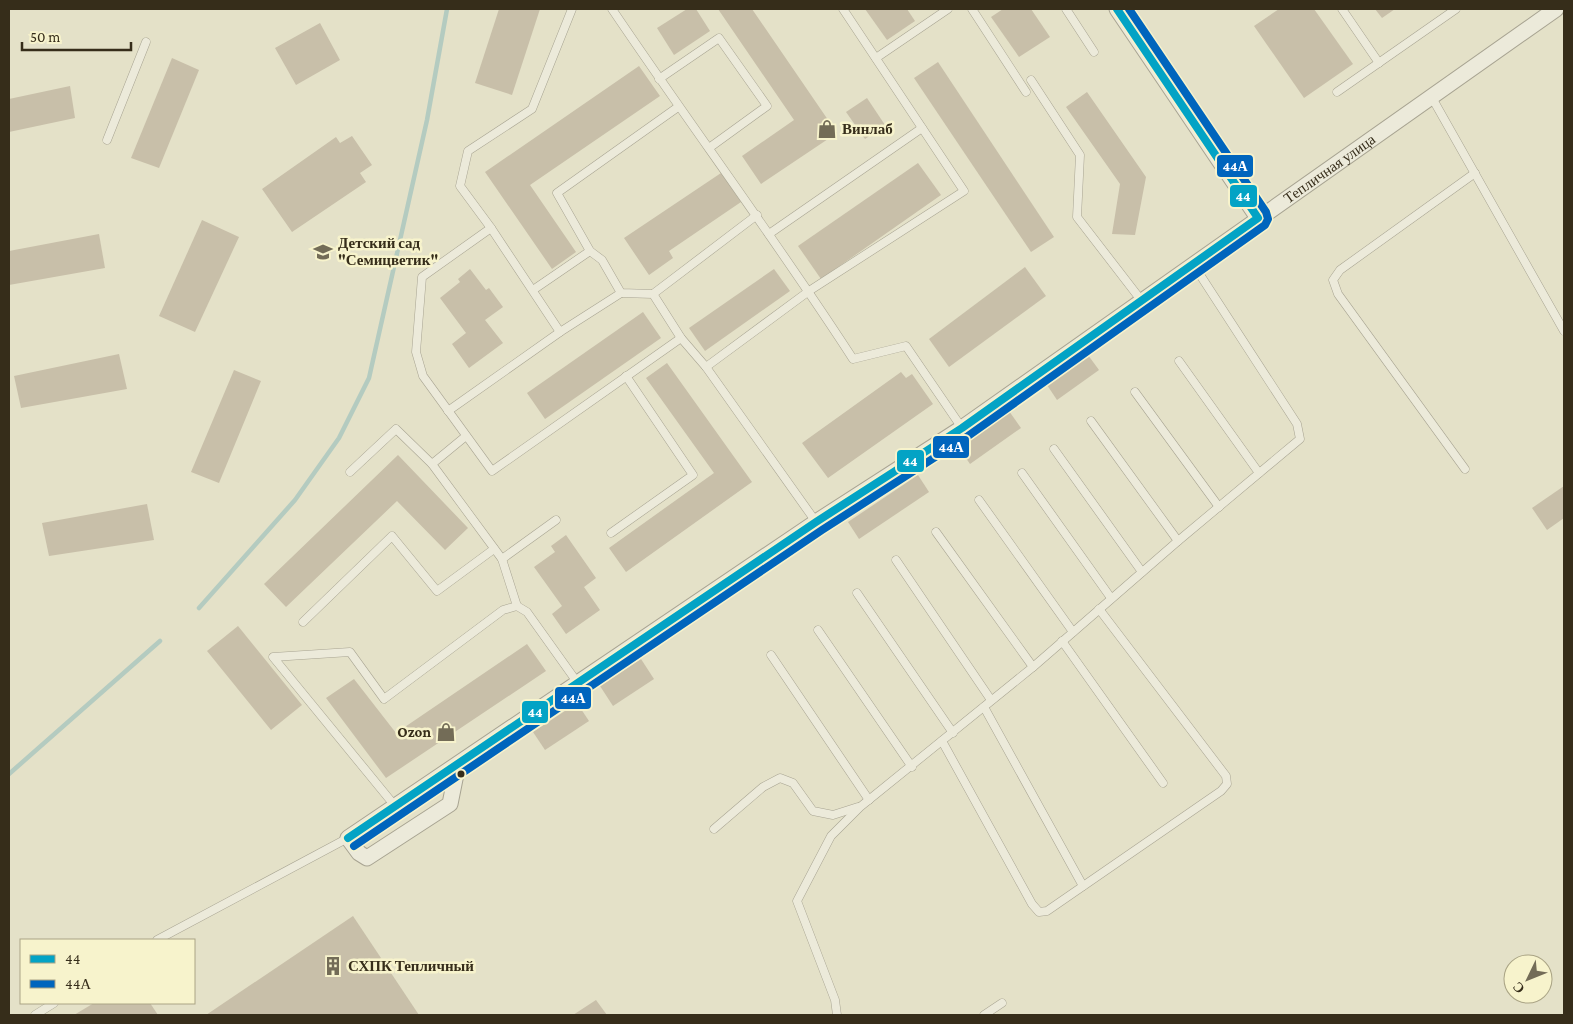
<svg xmlns="http://www.w3.org/2000/svg" width="1573" height="1024" font-family="'Crimson Pro',serif">
	<style>
		.lines { fill: none; stroke-linecap: round; stroke-linejoin: round }
		.stream { stroke: #b4cbc0; stroke-width: 4.5 }
		.building { fill: #c8bfa9 }
		.service-casing { stroke: #a8a492; stroke-width: 9 }
		.minor-casing { stroke: #a8a492; stroke-width: 17 }
		.service { stroke: #eceada; stroke-width: 8 }
		.minor { stroke: #eceada; stroke-width: 15 }
		.bus-1-casing { stroke: #f7f3cc; stroke-width: 11 }
		.bus-2-casing { stroke: #f7f3cc; stroke-width: 11 }
		.bus-1 { stroke: #03a3c5; stroke-width: 8 }
		.bus-2 { stroke: #0065bd; stroke-width: 8 }
		.bus-dot { fill: #362d1a; stroke: #f7f3cc; stroke-width: 2 }
		.labels { text-anchor: middle; stroke-width: 5; stroke-linejoin: round; paint-order: stroke }
		.poi-label { font-size: 15px; font-weight: bold; fill: #362d1a; stroke: #f7f3cc; text-anchor: start }
		.street-label { font-size: 15px; fill: #362d1a; stroke: #f7f3cc }
		.line-badge { stroke: #f7f3cc; stroke-width: 2 }
		.badge-label { font-size: 14px; text-anchor: middle; font-weight: bold; fill: #fff }
	</style>
	<rect width="100%" height="100%" fill="#e4e1c8"/>
	<g class="lines">
		<g class="stream">
			<path d="M199,608L295,500L339,438L369,378L427,120L447,9"/>
			<path d="M9,774L160,641"/>
		</g>
	</g>
	<g class="building">
		<path d="M499,9H540L512,95L475,83Z"/>
		<path d="M687,9H696L710,31L674,55L657,28Z"/>
		<path d="M718,9H752L837,133L761,184L742,156L794,120Z"/>
		<path d="M865,9H907L915,21L887,40Z"/>
		<path d="M1003,9H1031L1050,37L1019,57L991,17Z"/>
		<path d="M1279,9H1314L1353,64L1304,98L1254,26Z"/>
		<path d="M1375,9H1395L1382,18Z"/>
		<path d="M320,23L340,60L296,85L275,48Z"/>
		<path d="M172,58L199,70L159,168L131,158Z"/>
		<path d="M938,62L1054,237L1031,252L914,78Z"/>
		<path d="M639,66L660,96L530,185L576,252L552,269L485,172Z"/>
		<path d="M70,86L75,118L9,132V99Z"/>
		<path d="M1087,92L1146,177L1135,235L1112,234L1120,184L1066,107Z"/>
		<path d="M867,98L885,125L865,139L846,112Z"/>
		<path d="M352,136L372,165L360,173L366,182L292,232L262,189L336,137L340,143Z"/>
		<path d="M918,163L941,195L821,279L798,246Z"/>
		<path d="M721,173L741,202L669,251L673,258L649,275L624,238Z"/>
		<path d="M202,220L239,237L195,332L159,316Z"/>
		<path d="M99,234L105,268L9,285V251Z"/>
		<path d="M1025,267L1046,296L949,367L929,339Z"/>
		<path d="M470,269L486,290L489,288L503,307L485,320L503,343L469,368L452,344L466,333L440,298L460,282L458,279Z"/>
		<path d="M774,269L790,291L705,351L689,328Z"/>
		<path d="M643,312L661,338L545,419L527,393Z"/>
		<path d="M119,354L127,389L21,408L14,376Z"/>
		<path d="M1088,355L1099,370L1057,400L1047,385Z"/>
		<path d="M667,363L752,482L626,572L609,548L714,473L646,378Z"/>
		<path d="M234,370L261,381L219,483L191,472Z"/>
		<path d="M901,372L906,378L912,374L933,404L828,478L802,443Z"/>
		<path d="M1009,411L1021,428L970,464L959,448Z"/>
		<path d="M398,455L468,528L445,550L397,501L286,607L264,584Z"/>
		<path d="M918,475L929,492L859,539L848,522Z"/>
		<path d="M1564,486V518L1547,530L1532,508Z"/>
		<path d="M147,504L154,540L49,556L42,523Z"/>
		<path d="M566,535L596,578L584,587L600,610L566,634L552,614L562,606L534,567L555,552L551,546Z"/>
		<path d="M238,626L302,705L271,730L207,651Z"/>
		<path d="M527,644L546,671L386,778L326,698L354,679L396,733Z"/>
		<path d="M641,659L654,679L613,706L600,686Z"/>
		<path d="M577,703L589,721L545,750L533,732Z"/>
		<path d="M353,916L419,1015H206Z"/>
		<path d="M596,1000L607,1015H573Z"/>
		<path d="M94,1003H150L158,1015H74Z"/>
	</g>
	<g class="lines">
		<g class="service-casing">
			<g id="service">
				<path d="M572,9L532,109L468,151L460,186L491,228L422,277L416,352L423,376L492,471L681,338"/>
				<path d="M612,9C691,126 776,240 853,359L906,346L962,428"/>
				<path d="M972,9L1026,92"/>
				<path d="M1066,9L1094,52"/>
				<path d="M1342,9L1379,63"/>
				<path d="M876,58L948,9"/>
				<path d="M659,79L719,38L767,106L709,148"/>
				<path d="M1031,80L1080,155L1077,217L1141,300"/>
				<path d="M1337,92L1456,9"/>
				<path d="M1431,96L1564,331"/>
				<path d="M678,107L557,193L590,251L602,260L621,293L653,294L681,338L706,367L816,522"/>
				<path d="M107,140L146,42"/>
				<path d="M491,228L560,332"/>
				<path d="M769,234L922,128"/>
				<path d="M533,290L590,251"/>
				<path d="M653,294L757,215"/>
				<path d="M1179,361L1259,473"/>
				<path d="M706,367L809,291L964,191L843,9"/>
				<path d="M1135,392L1219,507"/>
				<path d="M448,411L560,332L621,293"/>
				<path d="M1091,421L1178,541"/>
				<path d="M466,436L432,464L502,559L517,606"/>
				<path d="M1054,449L1142,572"/>
				<path d="M1465,469L1338,294L1333,280L1340,270L1475,173"/>
				<path d="M350,472L396,429L432,464"/>
				<path d="M1022,473L1111,598"/>
				<path d="M979,500L1073,632"/>
				<path d="M936,532L1033,667"/>
				<path d="M611,533L693,475L626,376"/>
				<path d="M502,559L556,520"/>
				<path d="M896,560L991,700"/>
				<path d="M857,593L953,733"/>
				<path d="M303,622L392,536L437,591L494,549"/>
				<path d="M818,630L912,767"/>
				<path d="M1062,641L1163,783"/>
				<path d="M771,655L869,800"/>
				<path d="M984,707L1083,886"/>
				<path d="M942,741L1032,904L1039,912L1047,911L1221,791L1227,784L1226,776L1099,609"/>
				<path d="M395,806L273,657L350,652L384,699L503,610L517,606L527,612L577,682"/>
				<path d="M714,829L763,787L780,778L793,783L813,811L833,815L858,807"/>
				<path d="M157,940L348,838"/>
				<path d="M35,1015L54,1003"/>
				<path d="M837,1015L835,1000L797,901L831,836L860,807L1033,667L1178,541L1300,439L1297,424L1193,264"/>
				<path d="M984,1015L1002,1003"/>
			</g>
		</g>
		<g class="minor-casing">
			<g id="minor">
				<path d="M1117,9L1258,218"/>
				<path id="s1" d="M458,764L450,804L367,858L359,853L348,838L816,522L962,428L1556,9"/>
			</g>
		</g>
		<use href="#service" class="service"/>
		<use href="#minor" class="minor"/>
		<g class="bus-1-casing">
			<path id="bus-1" d="M348,838L816,522L962,428L1258,218L1117,9"/>
		</g>
		<g class="bus-2-casing">
			<path id="bus-2" d="M354,846L822,530L968,436L1265,225L1268,219L1266,212L1129,9"/>
		</g>
		<use href="#bus-1" class="bus-1"/>
		<use href="#bus-2" class="bus-2"/>
	</g>
	<defs>
		<g id="shop-bare" transform="scale(1.5)"><path d="M-5-2.5h2.3a2.7 3.5 0 0 1 5.4 0H5L5.5 6h-11ZM-1.5-2.5h3a1.5 2.3 0 0 0-3 0Z" fill="#736c57" stroke="#f7f3cc" stroke-width="2.5" paint-order="stroke"/></g>
		<g id="school-bare" transform="scale(1.5)"><path d="M0-5L7-2L0 1L-7-2ZM-4 1L0 2.5L4 1V4Q0 6-4 4Z" fill="#736c57" stroke="#f7f3cc" stroke-width="2.5" paint-order="stroke"/></g>
		<g id="building-bare" transform="scale(1.5)"><path d="M-4-6H4V6H1V3H-1V6H-4ZM-2.5-4.3h1.7v1.8h-1.7ZM.8-4.3h1.7v1.8H.8ZM-2.5-1h1.7V.8h-1.7ZM.8-1h1.7V.8H.8Z" fill="#736c57" stroke="#f7f3cc" stroke-width="2.5" paint-order="stroke"/></g>
	</defs>
	<g fill-rule="evenodd">
		<use href="#shop-bare" x="827" y="129"/>
		<use href="#school-bare" x="323" y="252"/>
		<use href="#shop-bare" x="446" y="732"/>
		<use href="#building-bare" x="333" y="966"/>
	</g>
	<circle class="bus-dot" cx="461" cy="774" r="4.5"/>
	<g class="labels">
		<g class="poi-label">
			<text x="842" y="134">Винлаб</text>
			<text x="338" y="248">Детский сад<tspan x="338" dy="17">"Семицветик"</tspan></text>
			<text x="431" y="737" text-anchor="end">Ozon</text>
			<text x="348" y="971">СХПК Тепличный</text>
		</g>
		<g class="street-label">
			<text dy="5" stroke="none"><textPath href="#s1" startOffset="1356">Тепличная улица</textPath></text>
		</g>
	</g>
	<g class="line-badge">
		<rect x="1216" y="154" width="38" height="24" rx="5" fill="#0065bd"/>
		<rect x="1229" y="184" width="29" height="24" rx="5" fill="#03a3c5"/>
		<rect x="932" y="435" width="38" height="24" rx="5" fill="#0065bd"/>
		<rect x="896" y="449" width="29" height="24" rx="5" fill="#03a3c5"/>
		<rect x="554" y="686" width="38" height="24" rx="5" fill="#0065bd"/>
		<rect x="521" y="700" width="28" height="24" rx="5" fill="#03a3c5"/>
	</g>
	<g class="badge-label">
		<text x="1235" y="171">44А</text>
		<text x="1243" y="201">44</text>
		<text x="951" y="452">44А</text>
		<text x="910" y="466">44</text>
		<text x="573" y="703">44А</text>
		<text x="535" y="717">44</text>
	</g>
	<rect width="1573" height="1024" fill="none" stroke="#362d1a" stroke-width="20"/>
	<rect x="20" y="939" width="175" height="65" fill="#f7f3cc" stroke="#aaa485"/>
	<rect x="30" y="955" width="25" height="8" fill="#03a3c5" stroke="#aaa485"/>
	<text x="65" y="964" font-size="15" fill="#362d1a">44</text>
	<rect x="30" y="980" width="25" height="8" fill="#0065bd" stroke="#aaa485"/>
	<text x="65" y="989" font-size="15" fill="#362d1a">44А</text>
	<g transform="translate(1528 979) rotate(227)"><circle r="24" fill="#f7f3cc" stroke="#aaa485"/>
	<path d="M0-4L9 19L0 12L-9 19Z" fill="#736c57"/>
	<text y="-8" font-size="14" font-weight="bold" text-anchor="middle" fill="#362d1a">С</text>
	</g>
	<path d="M22 42v8h109v-8" fill="none" stroke="#362d1a" stroke-width="2.5"/>
	<text x="30" y="42" font-size="15" fill="#362d1a" stroke="#f7f3cc" stroke-width="4" paint-order="stroke">50 m</text>
</svg>
